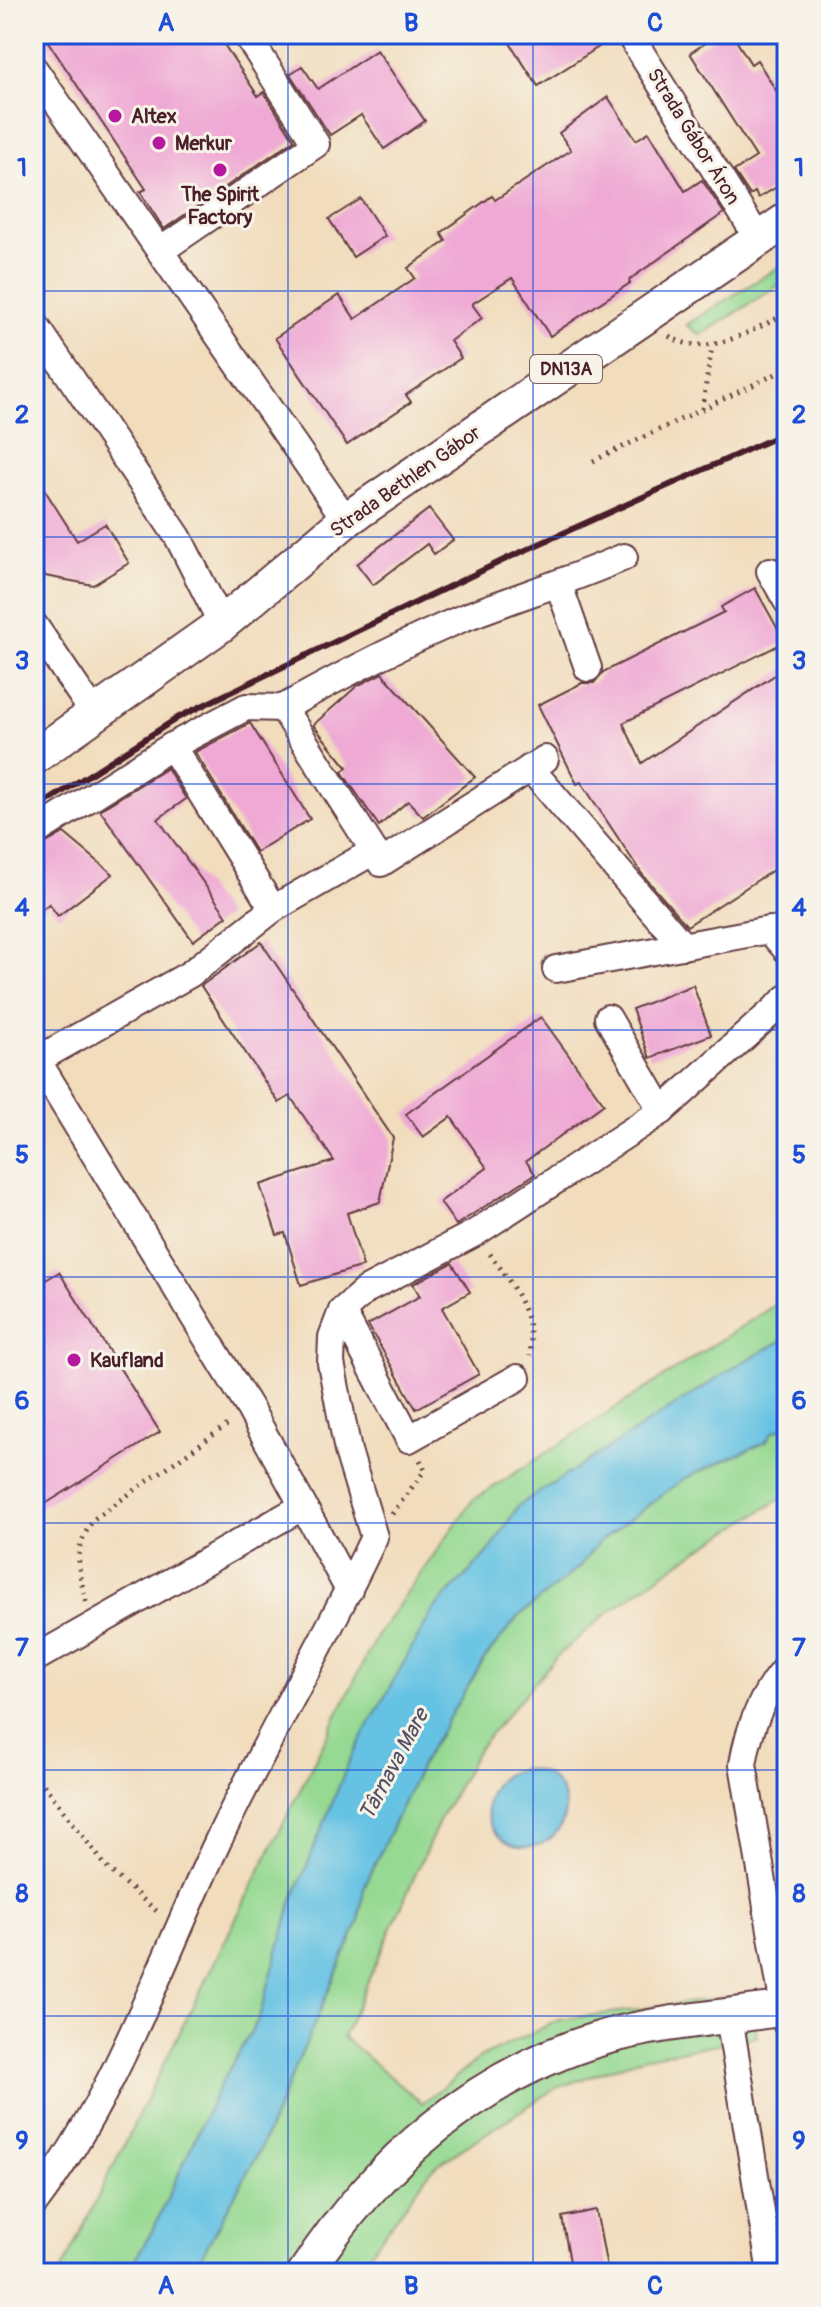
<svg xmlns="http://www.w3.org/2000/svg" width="821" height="2307" font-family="Pangolin,sans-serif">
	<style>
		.green { fill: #95d992; stroke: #707c5e; stroke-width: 2 }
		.water { fill: #65c2e3; stroke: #587087; stroke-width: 2 }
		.building { fill: #efa9d4 }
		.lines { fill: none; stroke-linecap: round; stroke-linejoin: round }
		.minor-casing { stroke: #633b41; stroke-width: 30 }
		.major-casing { stroke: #633b41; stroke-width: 38 }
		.path { stroke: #633b41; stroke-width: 5; stroke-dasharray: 2 6; stroke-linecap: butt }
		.minor { stroke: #fff; stroke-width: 26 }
		.major { stroke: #fff; stroke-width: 34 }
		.rail { stroke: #4a1f2b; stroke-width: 6 }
		.grid { fill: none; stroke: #1d4ed8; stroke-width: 2; stroke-opacity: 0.55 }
		.poi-dot { fill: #b5179e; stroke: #f7f3e8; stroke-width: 3 }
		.labels { text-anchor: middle; stroke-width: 6; stroke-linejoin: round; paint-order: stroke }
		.shield { fill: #f7f3e8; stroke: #7e5f64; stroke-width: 2 }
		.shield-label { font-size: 18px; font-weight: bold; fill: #4a1f2b }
		.poi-label { font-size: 20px; font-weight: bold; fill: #4a1f2b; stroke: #f7f3e8; text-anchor: start }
		.street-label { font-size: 20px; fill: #4a1f2b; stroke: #f7f3e8 }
		.water-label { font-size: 22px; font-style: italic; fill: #525062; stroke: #f7f3e8 }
		.neatline { fill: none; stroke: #1d4ed8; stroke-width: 3 }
		.grid-label { font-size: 26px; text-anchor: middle; font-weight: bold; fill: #1d4ed8 }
	</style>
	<rect width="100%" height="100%" fill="#f7f3e8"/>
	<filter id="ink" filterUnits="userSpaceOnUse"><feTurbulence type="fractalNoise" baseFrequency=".0125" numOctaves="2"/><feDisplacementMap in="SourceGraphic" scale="16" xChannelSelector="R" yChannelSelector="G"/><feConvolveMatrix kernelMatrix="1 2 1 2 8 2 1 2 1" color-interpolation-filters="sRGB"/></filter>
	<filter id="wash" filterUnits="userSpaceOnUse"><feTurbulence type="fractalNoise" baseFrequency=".006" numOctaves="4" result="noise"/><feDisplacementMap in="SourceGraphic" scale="32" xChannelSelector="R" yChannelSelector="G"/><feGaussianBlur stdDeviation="1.8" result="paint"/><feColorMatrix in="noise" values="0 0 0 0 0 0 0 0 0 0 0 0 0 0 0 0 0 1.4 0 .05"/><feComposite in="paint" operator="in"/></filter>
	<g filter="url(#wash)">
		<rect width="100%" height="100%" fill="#f1dcbc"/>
		<g class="green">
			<path d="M787,262V280L701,335L686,325Z"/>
			<path d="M787,1297V1338L741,1363L518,1506L492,1548L433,1610L292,1902L259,2018L217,2090L154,2228L127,2273H60L376,1637L472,1501Z"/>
			<path d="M787,1426V1495L684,1559L614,1608L557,1656L478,1749L441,1817L343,2037L422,2103L481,2057L559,2020L751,1994L757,2037L646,2057L556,2088L433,2168L355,2273H192L259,2151L359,1921L364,1887L424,1759L485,1658L518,1617L579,1567L598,1543L683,1479L766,1442L772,1432Z"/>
		</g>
		<g class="water">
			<path d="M787,1338V1426L772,1432L766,1442L683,1479L598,1543L579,1567L518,1617L485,1658L424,1759L364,1887L359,1921L259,2151L192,2273H127L154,2228L217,2090L259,2018L292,1902L350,1759L433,1610L492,1548L518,1506L741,1363Z"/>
			<circle cx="526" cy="1808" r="39"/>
		</g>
		<g id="blocks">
			<g class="building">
				<path d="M43,34H217L258,96L264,92L294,140L164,229L140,192L146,189Z"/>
				<path d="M504,34H613L614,37L538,86Z"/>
				<path d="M720,34H732L751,64L757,60L787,108V181L758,198L755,192L750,195L734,171L756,157L690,53Z"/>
				<path d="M377,50L425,121L384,149L361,115L330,135L290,74L302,66L318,89Z"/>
				<path d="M608,97L636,140L649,132L685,191L702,180L724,213L629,280L630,283L550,336L512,278L472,304L482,318L450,341L461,358L406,395L411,402L347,445L275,338L339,295L355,319L415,278L408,268L446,241L441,233L492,196L495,200L571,150L559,133Z"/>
				<path d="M361,199L385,236L353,257L329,219Z"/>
				<path d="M34,473L77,541L105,524L129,563L93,585L45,576L34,558Z"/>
				<path d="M429,509L453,540L434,554L427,544L373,585L357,564Z"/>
				<path d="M755,588L785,642L623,723L642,763L787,667V861L687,926L642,874L581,782L577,784L538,705L582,683H594L603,672L724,612L721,607Z"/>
				<path d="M382,673L475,777L423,817L408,801L379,826L342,772L347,767L313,725L357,686Z"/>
				<path d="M250,723L310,819L256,852L195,752Z"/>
				<path d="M167,768L186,799L158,819L227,916L193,941L100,810Z"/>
				<path d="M64,833L113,874L58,916L49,904L34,915V850Z"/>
				<path d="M261,942L393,1138L380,1202L347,1213L363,1266L301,1285L285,1233L277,1235L260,1185L334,1161L290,1096L279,1103L201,986Z"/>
				<path d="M693,985L711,1035L650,1058L632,1009Z"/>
				<path d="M541,1017L604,1104L526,1161L535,1174L456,1225L440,1202L487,1168L451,1117L423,1137L406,1114Z"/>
				<path d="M452,1263L470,1292L442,1308L479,1374L416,1409L368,1325L420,1296L413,1284Z"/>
				<path d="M59,1272L160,1432L34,1511V1287Z"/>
				<path d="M596,2210L608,2273H572L562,2217Z"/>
			</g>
		</g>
	</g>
	<g filter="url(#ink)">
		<use href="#blocks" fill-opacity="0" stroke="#633b41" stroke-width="2"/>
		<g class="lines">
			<g class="minor-casing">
				<g id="minor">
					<path d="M629,34L758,238"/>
					<path d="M34,69L346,520"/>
					<path d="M160,251L316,144L246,34"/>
					<path d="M34,323L178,537L222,624"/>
					<path d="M770,571L787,601"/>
					<path d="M559,585L588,668"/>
					<path d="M34,625L95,715"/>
					<path d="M530,768L683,946"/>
					<path d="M34,833L172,746L246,707L283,708"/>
					<path d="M374,851L381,863L545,759"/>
					<path d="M273,909L374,851L283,708C342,675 401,644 463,618C517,597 571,580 624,557"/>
					<path d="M556,969L769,930L787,950"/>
					<path d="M34,1055L250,1409L349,1590"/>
					<path d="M37,1060L190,974L273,909L172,746"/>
					<path d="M662,1111L787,998"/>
					<path d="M342,1311L409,1439L517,1378"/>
					<path d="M34,1659L302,1507"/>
					<path d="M787,1666C762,1694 749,1727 743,1764L787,2025"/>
					<path d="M729,2017L771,2273"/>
					<path d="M34,2204C117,2095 160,1963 218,1841C267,1738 326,1640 374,1537L348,1451L331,1363L332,1337L342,1311L366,1290L475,1233L662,1111L608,1018"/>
				</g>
			</g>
			<g class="major-casing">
				<g id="major">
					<path d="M34,757L222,624L346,520L787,220"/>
					<path d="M305,2273C376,2163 479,2073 606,2037C663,2021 728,2017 787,2008"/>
				</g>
			</g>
			<g class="path">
				<path d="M669,336C708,360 750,330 787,314"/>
				<path d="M702,409L712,346"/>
				<path d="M593,461L778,373"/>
				<path d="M490,1254C513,1285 535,1316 530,1356"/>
				<path d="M392,1514L425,1470L420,1460"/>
				<path d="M86,1602C78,1567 72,1550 94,1519L230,1423"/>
				<path d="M34,1772L108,1869L160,1914"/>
			</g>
			<use href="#minor" class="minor"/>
			<use href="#major" class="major"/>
			<path class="rail" d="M34,810L179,717L508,558L787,432"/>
		</g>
	</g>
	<path class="grid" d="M288,34V2273M533,34V2273M34,291H787M34,537H787M34,784H787M34,1030H787M34,1277H787M34,1523H787M34,1770H787M34,2016H787"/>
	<g class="poi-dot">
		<circle cx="115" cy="116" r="8"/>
		<circle cx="159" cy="143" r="8"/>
		<circle cx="220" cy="170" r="8"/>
		<circle cx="74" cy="1360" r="8"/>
	</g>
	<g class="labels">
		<rect class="shield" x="530" y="355" width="72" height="28" rx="6"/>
		<g class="shield-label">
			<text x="566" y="375">DN13A</text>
		</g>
		<g class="poi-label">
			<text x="131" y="123">Altex</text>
			<text x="175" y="150">Merkur</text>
			<text x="220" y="201" text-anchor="middle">The Spirit<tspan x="220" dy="23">Factory</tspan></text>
			<text x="90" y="1367">Kaufland</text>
		</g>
		<g class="street-label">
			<text transform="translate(694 136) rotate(58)" y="7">Strada Gábor Áron</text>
			<text transform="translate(405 481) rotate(-35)" y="7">Strada Bethlen Gábor</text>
		</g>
		<g class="water-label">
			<text transform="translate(393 1764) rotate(-62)" y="8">Târnava Mare</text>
		</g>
	</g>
	<rect width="821" height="2307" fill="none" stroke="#f7f3e8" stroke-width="88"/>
	<rect x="44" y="44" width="733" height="2219" class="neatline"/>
	<g class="grid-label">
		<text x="166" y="31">A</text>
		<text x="411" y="31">B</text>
		<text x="655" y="31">C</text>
		<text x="22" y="176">1</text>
		<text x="799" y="176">1</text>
		<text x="22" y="423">2</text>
		<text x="799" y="423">2</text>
		<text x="22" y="669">3</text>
		<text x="799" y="669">3</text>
		<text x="22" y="916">4</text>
		<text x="799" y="916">4</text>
		<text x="22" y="1163">5</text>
		<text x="799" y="1163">5</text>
		<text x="22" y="1409">6</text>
		<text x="799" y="1409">6</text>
		<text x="22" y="1656">7</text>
		<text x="799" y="1656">7</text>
		<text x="22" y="1902">8</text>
		<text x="799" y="1902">8</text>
		<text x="22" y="2149">9</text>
		<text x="799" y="2149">9</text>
		<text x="166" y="2294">A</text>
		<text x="411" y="2294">B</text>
		<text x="655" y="2294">C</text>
	</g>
</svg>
